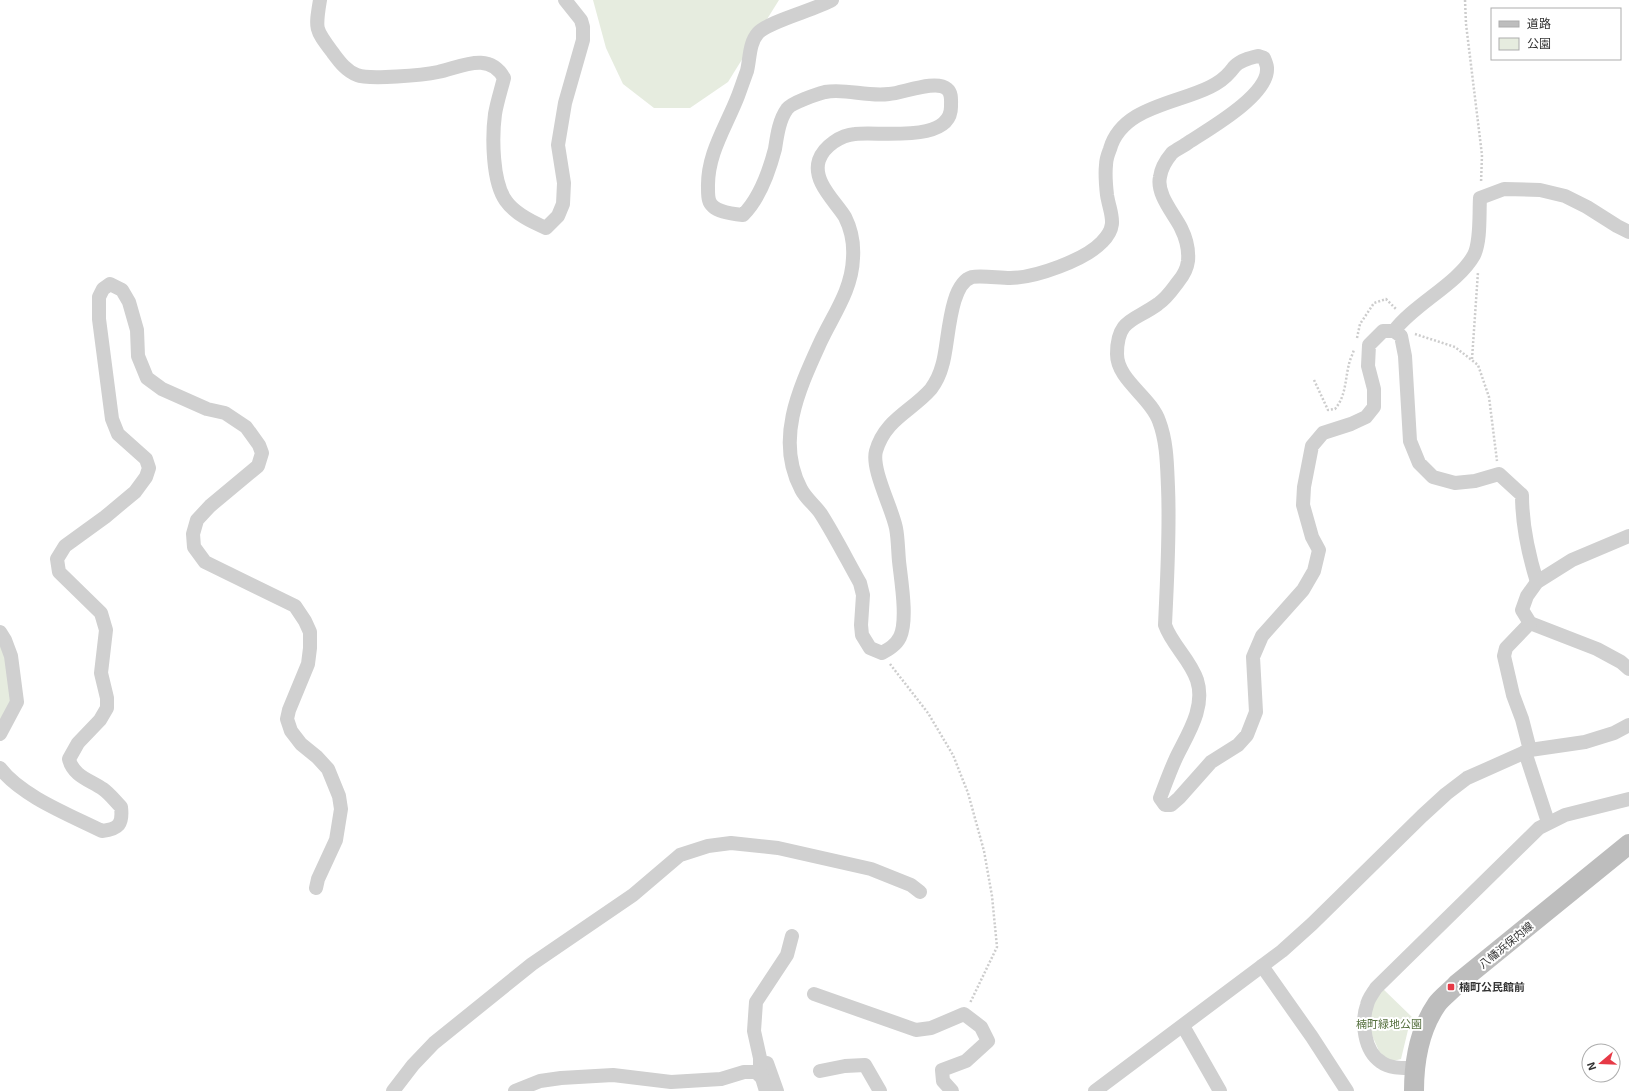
<svg xmlns="http://www.w3.org/2000/svg" width="1629" height="1091" font-family="'Exo 2','Noto Sans JP',sans-serif">
	<style>
		.green { fill: #e6ecdf }
		.lines { fill: none; stroke-linecap: round; stroke-linejoin: round }
		.path { stroke: #cdcdcd; stroke-width: 2.5; stroke-dasharray: 2 2; stroke-linecap: butt }
		.minor { stroke: #d0d0d0; stroke-width: 14 }
		.secondary { stroke: #bdbdbd; stroke-width: 20 }
		.poi-dot { fill: #e63946; stroke: #fff; stroke-width: 1.5 }
		.labels { text-anchor: middle; stroke-width: 4; stroke-linejoin: round; paint-order: stroke }
		.street-label { font-size: 11px; fill: #333; stroke: #fff }
		.poi-label { font-size: 11px; font-weight: bold; fill: #333; stroke: #fff; text-anchor: start }
		.park-label { font-size: 11px; fill: #56703f; stroke: #fff }
	</style>
	<rect width="100%" height="100%" fill="#fff"/>
	<g class="green">
		<path d="M593,0H779L728,82L690,108H654L623,84L606,48Z"/>
		<path d="M0,632L17,702L0,734Z"/>
		<path d="M1382,988L1413,1018L1408,1030L1401,1059L1393,1061L1385,1058L1379,1051L1371,1033L1370,1004Z"/>
	</g>
	<g class="lines">
		<g class="path">
			<path d="M1465,0L1466,24L1482,155L1481,183"/>
			<path d="M1415,334L1455,347L1478,365L1489,397L1497,461"/>
			<path d="M1357,338L1360,324L1374,303L1386,299L1396,309"/>
			<path d="M1472,359L1478,272"/>
			<path d="M1314,380L1328,410L1335,409C1346,396 1345,380 1349,364C1350,359 1353,354 1354,349"/>
			<path d="M890,664L928,713L953,755L968,793L984,851L992,896L997,947L970,1003"/>
		</g>
		<g class="minor">
			<path d="M320,0C315,30 315,29 333,53C339,61 346,71 357,75C369,80 424,75 438,72C461,67 489,51 504,78C501,90 497,102 495,114C492,136 492,182 506,201C515,214 532,222 546,228L558,216L563,204L564,183L558,145L565,103L583,40V27L581,20L565,0"/>
			<path d="M832,0C815,10 769,21 758,33C749,43 750,59 747,71C744,79 741,88 738,96C726,127 707,154 708,188C708,192 708,197 709,200C712,212 733,214 743,215C760,198 769,172 775,149C777,136 779,120 787,109C791,103 817,94 825,92C846,88 866,97 889,94C903,93 936,79 947,89C952,93 951,100 951,106C952,144 879,131 855,134C841,135 824,146 819,160C812,181 835,201 845,217C851,229 854,244 853,258C852,290 833,315 820,343C799,389 775,440 801,489C806,499 815,505 821,514C835,536 847,560 860,583L863,595L861,625L862,635L870,648L882,653C889,649 896,645 900,637C908,620 901,580 899,561C898,550 898,538 896,528C892,508 871,469 876,451C885,419 912,411 931,389C936,382 940,374 942,366C949,346 948,284 972,277C981,275 999,278 1010,278C1035,278 1085,260 1102,242C1119,225 1110,214 1107,195C1106,186 1105,174 1106,165C1106,160 1108,154 1110,149C1122,107 1176,104 1210,87C1216,84 1225,78 1230,72C1232,70 1233,68 1235,66C1241,60 1250,58 1258,56L1264,58C1265,61 1267,65 1267,68C1269,95 1209,129 1189,142C1184,146 1177,149 1172,153C1167,159 1161,169 1160,177C1156,194 1174,214 1181,228C1186,238 1189,250 1188,261C1187,269 1183,276 1178,282C1172,290 1167,298 1158,304C1135,321 1117,318 1117,354C1117,380 1151,397 1159,421C1167,442 1167,465 1168,487C1170,533 1167,579 1165,625C1172,645 1190,659 1197,680C1206,708 1187,735 1176,758C1170,771 1165,785 1160,798L1165,805H1171L1179,798L1211,762L1238,745L1247,735L1256,712L1253,657L1262,636L1303,590L1314,571L1319,550L1312,537L1303,505L1304,487L1312,446L1323,433L1351,424L1366,417L1374,407V389L1368,366L1369,345L1383,331H1394L1401,336L1405,356L1410,441L1419,463L1433,477L1455,483L1475,481L1499,474L1522,495C1522,526 1528,553 1537,582"/>
			<path d="M1394,331C1414,304 1458,284 1474,255C1481,241 1479,214 1480,198L1504,189L1540,190L1565,196L1587,207L1617,226L1629,232"/>
			<path d="M1629,536L1572,560L1537,582L1527,596L1522,610L1530,623L1597,649L1621,662L1629,669"/>
			<path d="M0,632L5,640L11,656L17,702L0,734"/>
			<path d="M1530,750L1522,719L1513,695L1504,656L1506,648L1530,623"/>
			<path d="M1525,752L1548,822"/>
			<path d="M0,768C21,796 70,815 102,831C119,829 123,824 121,807C115,801 110,794 103,789C90,780 73,776 69,759L78,743L100,720L107,708V698L101,673L106,630L101,613L59,572L57,559L65,546L105,517L135,492L146,477L149,468L146,459L118,434L112,419L99,319V297L103,289L110,284L122,290L129,302L137,330L138,356L147,378L162,389L207,409L225,413L246,427L259,445L262,453L258,466L210,506L197,520L193,534L194,547L205,562L295,606L305,621L310,632V648L308,664L289,710L287,719L291,731L301,744L317,757L328,769L339,796L341,809L336,840L318,879L316,888"/>
			<path d="M1262,966L1312,1037L1347,1091"/>
			<path d="M814,994L916,1030L931,1028L964,1014L981,1027L988,1041L966,1061L942,1070L943,1081L952,1091"/>
			<path d="M1183,1026L1220,1091"/>
			<path d="M767,1063L777,1091"/>
			<path d="M1414,1068C1404,1068 1390,1069 1381,1062C1364,1051 1361,1022 1367,1005C1368,999 1373,993 1376,988L1539,828L1565,815L1629,799"/>
			<path d="M820,1071L845,1066L865,1065L880,1091"/>
			<path d="M756,1072L760,1068V1058L754,1031L756,1002L787,955L792,936"/>
			<path d="M393,1091L413,1065L434,1043L532,964L633,895L680,855L708,846L731,843L778,848L871,869L911,885L920,892"/>
			<path d="M515,1091L540,1081L561,1078L613,1075L671,1082L721,1079L744,1072H756L762,1078L766,1091"/>
			<path d="M1095,1091L1282,951L1312,924L1422,816L1446,794L1467,778L1530,750L1585,742L1614,733L1629,725"/>
		</g>
		<path class="secondary" d="M1414,1091C1414,1060 1419,1030 1437,1004C1442,997 1451,991 1457,984L1629,844"/>
	</g>
	<rect class="poi-dot" x="1447" y="983" width="8" height="8" rx="2"/>
	<g class="labels">
		<g class="street-label">
			<text transform="translate(1506 945) rotate(-39)" y="4">八幡浜保内線</text>
		</g>
		<g class="poi-label">
			<text x="1459" y="991">楠町公民館前</text>
		</g>
		<g class="park-label">
			<text x="1389" y="1028">楠町緑地公園</text>
		</g>
	</g>
	<rect x="1491" y="8" width="130" height="52" fill="#ffffff" stroke="#adadad"/>
	<rect x="1499" y="21" width="20" height="6" fill="#bdbdbd" stroke="#adadad"/>
	<text x="1527" y="28" font-size="12" fill="#333333">道路</text>
	<rect x="1499" y="38" width="20" height="12" fill="#e6ecdf" stroke="#adadad"/>
	<text x="1527" y="48" font-size="12" fill="#333333">公園</text>
	<g transform="translate(1601 1063) rotate(251)"><circle r="19" fill="#ffffff" stroke="#adadad"/>
	<path d="M0-3L7 15L0 10L-7 15Z" fill="#e63946"/>
	<text y="-6" font-size="11" font-weight="bold" text-anchor="middle" fill="#333333">N</text>
	</g>
</svg>
